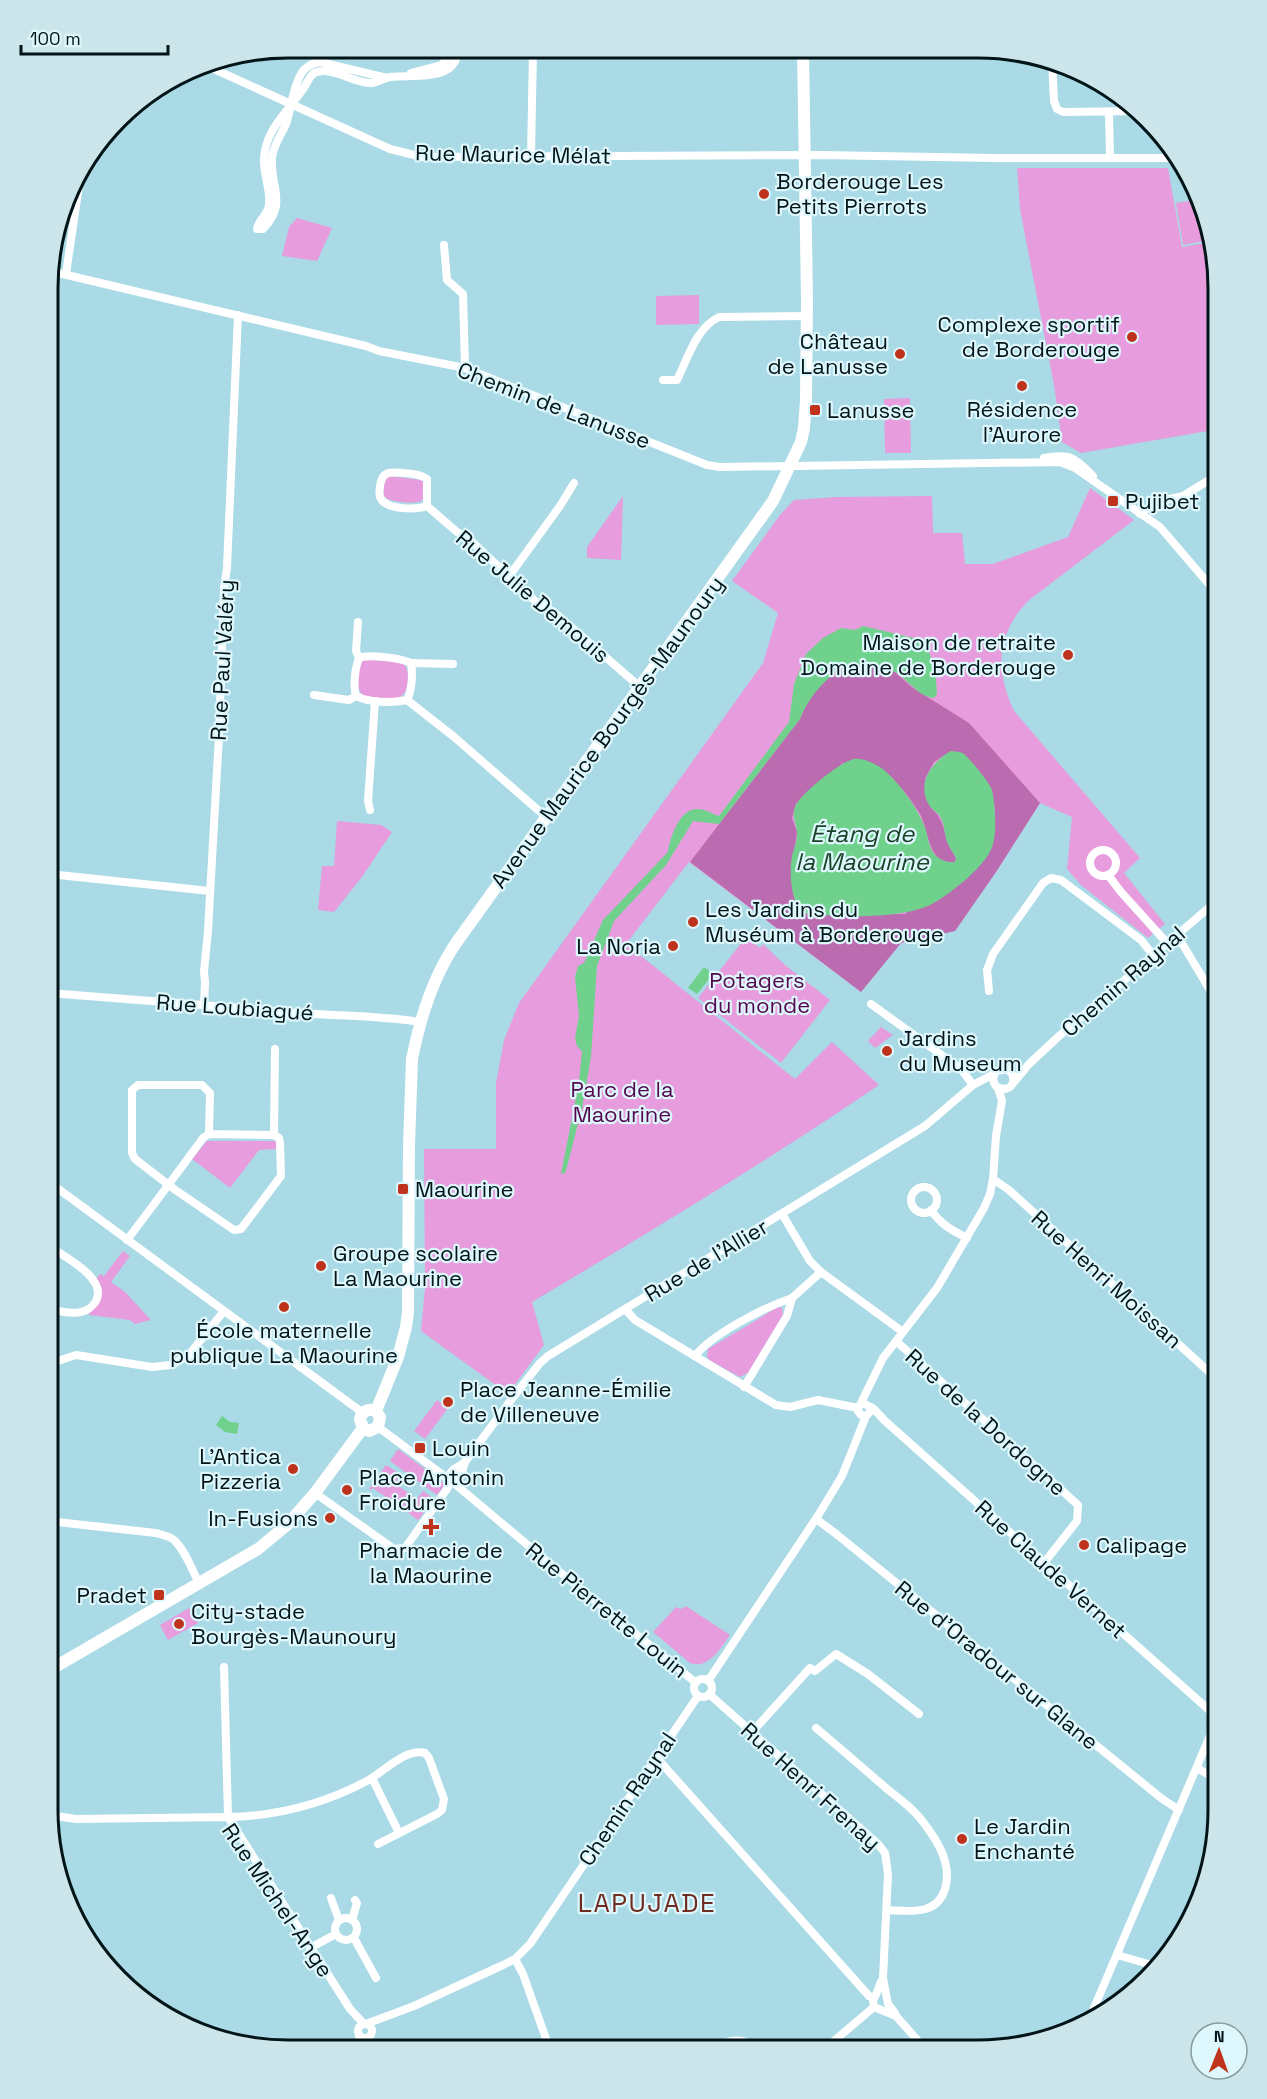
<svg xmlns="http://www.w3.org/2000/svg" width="1267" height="2099" font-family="'Space Grotesk',sans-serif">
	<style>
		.green { fill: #e79cdd }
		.forest { fill: #bb6cb1; fill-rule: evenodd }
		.water { fill: #6fd18c }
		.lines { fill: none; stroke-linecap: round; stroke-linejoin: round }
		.street { stroke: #fff; stroke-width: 8 }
		.secondary { stroke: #fff; stroke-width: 12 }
		.poi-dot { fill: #bf331d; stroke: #def7fc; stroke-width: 2 }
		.labels { text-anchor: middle; stroke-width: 4.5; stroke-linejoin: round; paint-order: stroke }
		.street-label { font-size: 22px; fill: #021417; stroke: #def7fc }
		.poi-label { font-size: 22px; fill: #021417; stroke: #def7fc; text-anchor: start }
		.park-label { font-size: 22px; fill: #53074d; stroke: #def7fc }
		.water-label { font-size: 24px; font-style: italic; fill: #1a4227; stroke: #def7fc }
		.quarter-label { font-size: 26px; letter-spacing: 1.5px; fill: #702c20; stroke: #def7fc }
		.rim { fill: none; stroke: #021417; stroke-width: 3 }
	</style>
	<rect width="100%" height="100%" fill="#a9dae5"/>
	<g class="green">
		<path d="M1017,168H1168L1182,247L1210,242L1219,289V429L1081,453L1062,442L1054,385L1020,209Z"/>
		<path d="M1201,199L1209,240L1183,245L1176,203Z"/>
		<path d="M297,218L332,228L317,261L282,256L289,227Z"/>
		<path d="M699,295V324L656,325V296Z"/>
		<path d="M910,398L911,453H885L884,399Z"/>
		<path d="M389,476L421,480L423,482C423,487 425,496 422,500C418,505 390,502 386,498C381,492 384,485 384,479Z"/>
		<path d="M1090,488L1134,520L1028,601C996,635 995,669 1014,711L1140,858L1124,873L1165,924L1148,938L1081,885L1067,869L1072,817L1040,803L996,872L955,931L901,943L861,992L689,862L626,944L795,1079L832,1042L879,1085C766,1162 650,1232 532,1302L544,1345L508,1394L421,1331L425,1287L424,1149H496V1083L504,1040L519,1003L763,663L778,613L732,581L780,515L794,500L836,497L932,496L933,533H962L965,564H993L1068,537Z"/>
		<path d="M623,496L621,560L587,558V547Z"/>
		<path d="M366,659L403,663C408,669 408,674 408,681C406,707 383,698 364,696C355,689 358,674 361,663Z"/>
		<path d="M337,821L381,825L392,832L362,877L334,912L318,910L322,866H334Z"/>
		<path d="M746,937L760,948L763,944L785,965L830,1000L781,1063L698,998Z"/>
		<path d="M881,1027L893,1035L875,1048L868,1041Z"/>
		<path d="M207,1141H276L277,1149L259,1150L230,1188L192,1159Z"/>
		<path d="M123,1251L130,1256L111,1282L125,1292L151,1320L135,1324L130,1320L89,1315V1310L93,1307L96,1279L100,1274L104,1276Z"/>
		<path d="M778,1307L782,1308L783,1315L748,1373L740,1377L709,1360L707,1356L708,1349Z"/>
		<path d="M437,1400L448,1408L425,1439L414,1431Z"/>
		<path d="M398,1449L445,1484L437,1495L390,1461Z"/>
		<path d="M386,1465L400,1474L397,1480L400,1487L417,1499L423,1491L434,1499L418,1520L373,1488L371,1490L369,1489Z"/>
		<path d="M686,1606L730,1635C721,1648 708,1670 690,1663L653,1632L676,1607L681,1609Z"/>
		<path d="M189,1608L198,1623L168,1640L160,1625Z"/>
	</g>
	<path class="forest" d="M856,665L884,667L895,672L913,688L969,723L1040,803L996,872L955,931L901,943L861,992L690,862L800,719C807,700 820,682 837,670C842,667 850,666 856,665ZM951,751L965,755L995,807L993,845L905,914L814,915L796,904L791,877L797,832L792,818L796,804L817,784L843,763C856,769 891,779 900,787C907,794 915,806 920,814C929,830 928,867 955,862L956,858C953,852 948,846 947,840C943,826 942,817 931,808L925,779L934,762Z"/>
	<g class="water">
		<path d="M863,626L922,640C934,657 936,673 937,694L934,698C917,696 909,680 895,672C881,664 856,661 840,668C836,670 833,674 830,677C816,690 807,701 800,719L719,824L693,821L666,865L614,921L597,966L591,1057L582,1108L567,1167L565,1173L561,1174L579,1082L582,1051L577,1046L575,1038L579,1016L575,977L578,966L584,963L603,920L668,852C670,838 679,810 696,809C704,808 712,814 719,816L789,722L794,684L806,654L823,638L841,628L855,630Z"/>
		<path d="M951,751C955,752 960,751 964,754C970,759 989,782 992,790C995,803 997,831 993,844C989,864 949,895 932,904C901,920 836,917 801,913C791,898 789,874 792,856C794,849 797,841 797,834C797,823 791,818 795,807C800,794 840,762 854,759C863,758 873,763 880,767C896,778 917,807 924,825C928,834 928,847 935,855C940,860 948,863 955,862L956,858C954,853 949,848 947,842C944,833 945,823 939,815C936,811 932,810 929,805C916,783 932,762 951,751Z"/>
		<path d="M704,967L713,974L697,994L688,988Z"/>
		<path d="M222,1416L230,1422L239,1423L237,1434L225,1432L216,1425Z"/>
	</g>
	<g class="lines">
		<g class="street">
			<path d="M1052,61L1054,101L1057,109L1063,112L1139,111"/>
			<path d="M205,65L390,149L422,157L819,155L994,158H1178"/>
			<path d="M411,73L441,65L449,57L450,48"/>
			<path d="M387,78L320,62C312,63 305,67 301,74C292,89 292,107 286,124C281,135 273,146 272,158C270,188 288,203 263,229H257C258,220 268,215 269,205C271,190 263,174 264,159C265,131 286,113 301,92C306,86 308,78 314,73C332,65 354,84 372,83C378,82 384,78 390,77C414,74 458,83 458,48"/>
			<path d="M1109,112L1110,158"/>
			<path d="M531,158L533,49"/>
			<path d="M444,245L447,280L463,294L465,368"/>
			<path d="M50,271L366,346L379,351L465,368L707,465L720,467L1060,462L1075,468L1160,527L1219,596"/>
			<path d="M66,274L81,172"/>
			<path d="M663,380H677C688,358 696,328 719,317L807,316"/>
			<path d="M1044,458C1070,453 1076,458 1093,476"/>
			<path d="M50,488V489"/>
			<path d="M427,506C416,510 388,510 381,499C378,495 380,490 380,486C382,470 391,472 404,473C413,474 420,474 427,479V506L457,532L468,538L536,602L554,612L640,687"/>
			<path d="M1140,514L1156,502L1183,496L1219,474"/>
			<path d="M510,575L560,506L574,483"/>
			<path d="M358,622L356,651L359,658"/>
			<path d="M411,663L453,664"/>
			<path d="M314,695L349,700L356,696"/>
			<path d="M407,700C412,690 413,674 411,663C400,658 370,654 359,658C355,668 353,686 356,696C370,703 392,703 407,700L453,736L546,817"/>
			<path d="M370,810L368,801L375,701"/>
			<circle cx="1103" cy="863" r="13"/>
			<path d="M49,874L210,891"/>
			<path d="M1108,875L1121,892L1167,943"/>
			<path d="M1177,935L1219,1005"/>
			<path d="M989,991L987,970L993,954L1043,883L1051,878L1061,880L1141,940L1153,955"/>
			<path d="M49,993L253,1009C308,1017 365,1013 420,1022"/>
			<path d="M871,1004L961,1069L973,1085"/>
			<path d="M204,1005L205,982L204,971L208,931L219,735L224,588L227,568L238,315"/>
			<path d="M1013,1081V1075L1007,1069L996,1071C992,1077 992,1083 998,1088L1006,1089L1010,1087L1029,1064L1058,1037L1219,899"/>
			<path d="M274,1135L275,1049"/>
			<path d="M993,1179L1009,1190L1219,1381"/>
			<path d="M49,1182L363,1413"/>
			<circle cx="924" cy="1200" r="13"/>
			<path d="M931,1210C940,1224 953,1231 967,1238"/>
			<path d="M782,1214L810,1261L821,1272L903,1332"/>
			<path d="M127,1240C153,1206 178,1172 203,1138L209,1134L274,1135L279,1138L280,1143L281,1176L241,1229L234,1230L174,1189L135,1159L132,1153V1090L138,1085H202L210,1093L209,1134"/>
			<path d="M625,1309L635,1320L776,1405L790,1407L818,1400L858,1408"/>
			<path d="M49,1310C59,1310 71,1315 81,1312C87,1311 93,1306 96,1301C108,1278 64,1257 49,1246"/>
			<path d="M896,1341L1078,1505L1077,1521L1044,1563"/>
			<path d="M695,1356C712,1334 765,1307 792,1298"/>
			<path d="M49,1364L76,1355L152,1367L171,1365L188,1356L224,1311"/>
			<path d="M744,1387L787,1316L792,1298L821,1272"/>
			<path d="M861,1403L883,1358L937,1288L984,1208L990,1194L993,1179L996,1136L1002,1101L998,1088"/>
			<path d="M871,1407L870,1412L866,1416L861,1415L858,1411L859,1406L863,1403L874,1409L884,1420L1218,1718"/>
			<path d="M378,1427L455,1484L555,1568L695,1682"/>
			<path d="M447,1477L454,1469L465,1462L511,1400L540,1363L548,1356L925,1126L973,1085L994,1074"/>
			<path d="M455,1484L461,1475L465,1462"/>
			<path d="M315,1493L394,1549L405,1548L447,1489L451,1481"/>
			<path d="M816,1519L835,1533L1161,1798L1179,1810"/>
			<path d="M48,1521L156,1533C162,1535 170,1536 174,1540C185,1550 192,1570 199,1583"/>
			<path d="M224,1667L228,1817C275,1816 323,1804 365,1782C383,1773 404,1748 425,1753L429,1758L444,1799L442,1810L437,1814L378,1844"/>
			<circle cx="703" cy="1688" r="9"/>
			<path d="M708,1681L819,1514L842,1476L866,1416"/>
			<path d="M709,1694L878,1844L885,1853L888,1874L883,1978C878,1986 878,1993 873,2000L874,2007"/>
			<path d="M816,1728C840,1748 863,1768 886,1788C900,1799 916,1811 926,1826C939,1843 952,1867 945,1889C937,1916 909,1911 887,1910"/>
			<path d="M753,1731L810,1668L815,1671L836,1654L868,1674L919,1714"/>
			<path d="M656,1757L869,1996"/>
			<path d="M1197,1768L1218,1780"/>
			<path d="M372,1778L399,1833"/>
			<path d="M49,1815L76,1819L228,1817L350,2009L364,2024"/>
			<path d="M331,1898L339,1920"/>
			<circle cx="346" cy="1929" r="11"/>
			<path d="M352,1920L357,1903L355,1900"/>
			<path d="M354,1938L376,1978"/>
			<path d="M310,1948L336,1934"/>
			<path d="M1117,1955L1159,1967"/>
			<path d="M515,1959L523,1974L550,2050"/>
			<path d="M883,1978L888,2004L895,2013"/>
			<path d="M874,2007L896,2016L927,2051"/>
			<path d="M1088,2022L1218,1717"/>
			<circle cx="365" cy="2031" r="7"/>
			<path d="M366,2024L414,2006L503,1965L515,1959L530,1944L698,1696"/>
			<path d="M359,2035L360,2049"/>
			<path d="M703,2050C722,2044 742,2032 757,2050"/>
			<path d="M822,2051L874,2007"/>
		</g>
		<g class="secondary">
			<path d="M376,1411L398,1357L406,1327L408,1312L409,1146L412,1059C420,1018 433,977 456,943L773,501L801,442L804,428L806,401L807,300L803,50"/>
			<path d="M363,1428L369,1431L378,1427L380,1417L376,1411"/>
			<path d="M363,1428L360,1419C362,1411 368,1408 376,1411"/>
			<path d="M48,1671L258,1549L287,1525L315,1493L363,1428"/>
		</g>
	</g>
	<g class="poi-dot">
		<circle cx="764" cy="194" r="6"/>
		<circle cx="1132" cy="337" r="6"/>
		<circle cx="900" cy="354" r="6"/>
		<circle cx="1022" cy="386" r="6"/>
		<rect x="809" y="404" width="12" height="12" rx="3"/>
		<rect x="1107" y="495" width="12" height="12" rx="3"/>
		<circle cx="1068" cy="655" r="6"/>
		<circle cx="693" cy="922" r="6"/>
		<circle cx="673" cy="946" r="6"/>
		<circle cx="887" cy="1051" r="6"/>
		<rect x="397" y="1183" width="12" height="12" rx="3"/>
		<circle cx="321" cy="1266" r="6"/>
		<circle cx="284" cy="1307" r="6"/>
		<circle cx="448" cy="1402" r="6"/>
		<rect x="414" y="1442" width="12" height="12" rx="3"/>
		<circle cx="293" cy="1469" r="6"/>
		<circle cx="347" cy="1490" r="6"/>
		<circle cx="330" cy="1518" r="6"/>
		<path d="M428 1518h6v6h6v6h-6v6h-6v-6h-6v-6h6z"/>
		<circle cx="1084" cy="1545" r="6"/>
		<rect x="153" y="1589" width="12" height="12" rx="3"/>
		<circle cx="179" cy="1624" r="6"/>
		<circle cx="962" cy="1839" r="6"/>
	</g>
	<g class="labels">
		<g class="street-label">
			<text transform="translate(513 154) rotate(1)" y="8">Rue Maurice Mélat</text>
			<text transform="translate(554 405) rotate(21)" y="8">Chemin de Lanusse</text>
			<text transform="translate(533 596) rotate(40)" y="8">Rue Julie Demouis</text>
			<text transform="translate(222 660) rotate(-87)" y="8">Rue Paul Valéry</text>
			<text transform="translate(607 732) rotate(-54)" y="8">Avenue Maurice Bourgès-Maunoury</text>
			<text transform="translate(1123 981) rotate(-41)" y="8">Chemin Raynal</text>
			<text transform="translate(235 1007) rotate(4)" y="8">Rue Loubiagué</text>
			<text transform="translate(706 1260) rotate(-31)" y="8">Rue de l'Allier</text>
			<text transform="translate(1107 1279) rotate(42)" y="8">Rue Henri Moissan</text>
			<text transform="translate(986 1422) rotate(42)" y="8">Rue de la Dordogne</text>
			<text transform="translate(1051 1569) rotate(42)" y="8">Rue Claude Vernet</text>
			<text transform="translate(607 1610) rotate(39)" y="8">Rue Pierrette Louin</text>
			<text transform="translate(997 1665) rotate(39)" y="8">Rue d'Oradour sur Glane</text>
			<text transform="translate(811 1786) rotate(42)" y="8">Rue Henri Frenay</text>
			<text transform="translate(627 1799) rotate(-56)" y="8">Chemin Raynal</text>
			<text transform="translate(278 1900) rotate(56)" y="8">Rue Michel-Ange</text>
		</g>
		<g class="poi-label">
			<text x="776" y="189">Borderouge Les<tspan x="776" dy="25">Petits Pierrots</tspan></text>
			<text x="1120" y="332" text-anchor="end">Complexe sportif<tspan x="1120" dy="25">de Borderouge</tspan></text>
			<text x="888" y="349" text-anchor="end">Château<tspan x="888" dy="25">de Lanusse</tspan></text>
			<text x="1022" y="417" text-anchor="middle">Résidence<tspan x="1022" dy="25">l'Aurore</tspan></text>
			<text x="827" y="418">Lanusse</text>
			<text x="1125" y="509">Pujibet</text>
			<text x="1056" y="650" text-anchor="end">Maison de retraite<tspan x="1056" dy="25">Domaine de Borderouge</tspan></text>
			<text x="705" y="917">Les Jardins du<tspan x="705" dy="25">Muséum à Borderouge</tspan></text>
			<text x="661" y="954" text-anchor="end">La Noria</text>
			<text x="899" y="1046">Jardins<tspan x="899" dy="25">du Museum</tspan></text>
			<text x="415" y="1197">Maourine</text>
			<text x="333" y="1261">Groupe scolaire<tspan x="333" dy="25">La Maourine</tspan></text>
			<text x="284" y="1338" text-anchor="middle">École maternelle<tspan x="284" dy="25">publique La Maourine</tspan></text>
			<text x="460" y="1397">Place Jeanne-Émilie<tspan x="460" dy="25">de Villeneuve</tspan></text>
			<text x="432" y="1456">Louin</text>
			<text x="281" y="1464" text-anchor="end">L'Antica<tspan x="281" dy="25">Pizzeria</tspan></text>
			<text x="359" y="1485">Place Antonin<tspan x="359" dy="25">Froidure</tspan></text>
			<text x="318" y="1526" text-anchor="end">In-Fusions</text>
			<text x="1096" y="1553">Calipage</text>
			<text x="431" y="1558" text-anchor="middle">Pharmacie de<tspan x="431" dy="25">la Maourine</tspan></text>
			<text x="147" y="1603" text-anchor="end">Pradet</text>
			<text x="191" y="1619">City-stade<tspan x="191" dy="25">Bourgès-Maunoury</tspan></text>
			<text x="974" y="1834">Le Jardin<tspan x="974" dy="25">Enchanté</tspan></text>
		</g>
		<g class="park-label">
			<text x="757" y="988">Potagers<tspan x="757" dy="25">du monde</tspan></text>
			<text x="622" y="1097">Parc de la<tspan x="622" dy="25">Maourine</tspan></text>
		</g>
		<g class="water-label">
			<text x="862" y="842">Étang de<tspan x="862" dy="28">la Maourine</tspan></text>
		</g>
		<g class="quarter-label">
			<text x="647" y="1912">LAPUJADE</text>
		</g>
	</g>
	<path d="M0 0H1267V2099H0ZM288 58H978A230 230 0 0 1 1208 288V1810A230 230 0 0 1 978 2040H288A230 230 0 0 1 58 1810V288A230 230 0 0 1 288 58Z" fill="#cce5ea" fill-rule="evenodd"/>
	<path class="rim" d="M288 58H978A230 230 0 0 1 1208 288V1810A230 230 0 0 1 978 2040H288A230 230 0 0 1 58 1810V288A230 230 0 0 1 288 58Z"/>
	<g transform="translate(1219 2051) rotate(1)"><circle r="28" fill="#def7fc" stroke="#869ca0" stroke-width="1.5"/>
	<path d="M0-4.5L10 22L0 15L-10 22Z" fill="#bf331d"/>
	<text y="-9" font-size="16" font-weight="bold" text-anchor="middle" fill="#021417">N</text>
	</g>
	<path d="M21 45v9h147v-9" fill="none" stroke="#021417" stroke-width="3"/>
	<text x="30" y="45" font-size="18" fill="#021417" stroke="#def7fc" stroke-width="4.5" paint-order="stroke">100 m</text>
</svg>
